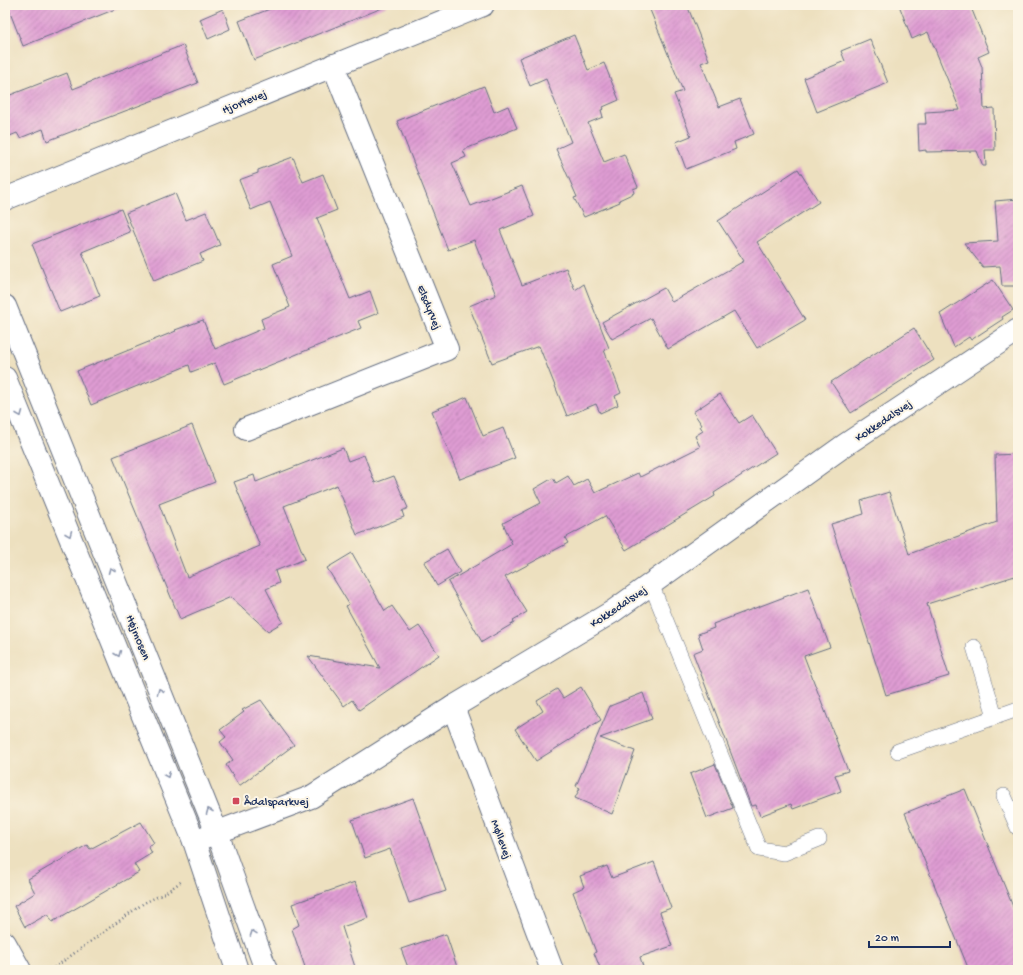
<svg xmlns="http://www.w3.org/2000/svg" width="1023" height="975" font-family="'Gochi Hand',sans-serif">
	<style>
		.building { fill: url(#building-hatch) }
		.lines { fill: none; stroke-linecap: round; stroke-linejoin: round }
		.lane-casing { stroke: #646d80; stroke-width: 16 }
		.street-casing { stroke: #646d80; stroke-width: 24 }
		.secondary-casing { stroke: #646d80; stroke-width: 24 }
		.path { stroke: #646d80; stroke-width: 2.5; stroke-dasharray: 1 3; stroke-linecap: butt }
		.lane { stroke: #fff; stroke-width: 15 }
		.street { stroke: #fff; stroke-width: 22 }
		.secondary { stroke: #fff; stroke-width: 22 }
		.oneway { stroke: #8d97ae }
		.poi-dot { fill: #d1495b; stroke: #fcf5e5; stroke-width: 1.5 }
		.labels { text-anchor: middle; stroke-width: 4; stroke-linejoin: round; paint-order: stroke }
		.street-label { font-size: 12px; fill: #1b2f5e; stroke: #fcf5e5 }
		.poi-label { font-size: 12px; fill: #1b2f5e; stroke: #fcf5e5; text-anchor: start }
	</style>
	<defs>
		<pattern id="building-hatch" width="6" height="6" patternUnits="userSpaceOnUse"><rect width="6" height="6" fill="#df9cd3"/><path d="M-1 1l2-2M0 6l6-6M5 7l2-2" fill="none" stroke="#b480ae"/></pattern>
	</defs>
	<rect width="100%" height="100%" fill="#fcf5e5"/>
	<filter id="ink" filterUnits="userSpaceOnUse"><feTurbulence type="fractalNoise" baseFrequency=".025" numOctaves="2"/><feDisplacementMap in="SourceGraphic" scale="8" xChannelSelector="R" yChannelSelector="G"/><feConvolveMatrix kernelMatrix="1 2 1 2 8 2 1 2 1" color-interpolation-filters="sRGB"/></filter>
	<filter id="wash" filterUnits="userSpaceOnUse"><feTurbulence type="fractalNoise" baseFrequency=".012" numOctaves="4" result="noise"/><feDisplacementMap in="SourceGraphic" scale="16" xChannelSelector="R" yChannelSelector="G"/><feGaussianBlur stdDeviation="0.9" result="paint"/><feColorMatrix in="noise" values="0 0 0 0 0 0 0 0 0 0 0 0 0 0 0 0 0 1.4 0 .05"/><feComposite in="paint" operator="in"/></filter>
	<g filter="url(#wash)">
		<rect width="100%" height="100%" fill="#ede0bf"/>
		<g id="blocks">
			<g class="building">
				<path d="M7,5H122L123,6L23,46Z"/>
				<path d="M280,5H386L387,6L254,60L239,21Z"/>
				<path d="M648,5H687L709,60L701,63L719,107L740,99L754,134L734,142L736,149L686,169L676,142L691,136L674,94L683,91Z"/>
				<path d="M899,5H970L989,52L978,57L982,67L984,109L994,108L995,150H985L986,166H983L977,151L926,152V150L919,151L918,124H926L925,112L960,110L928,32L912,39Z"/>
				<path d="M223,9L230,29L208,39L200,19Z"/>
				<path d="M574,35L588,70L604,63L619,100L603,107L604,109L601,110L603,117L588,123L604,162L624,154L638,187L633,189L634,193L619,200L620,202L584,217L574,198L577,197L556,149L571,142L546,79L530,86L519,58Z"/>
				<path d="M870,39L888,83L817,112L804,78L845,61L841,51Z"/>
				<path d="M183,45L198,83L47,141L43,129L20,138L17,133L5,138V97L67,73L73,89Z"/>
				<path d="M484,86L494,112L508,106L517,128L463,150L466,157L452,163L471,206L522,186L534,216L500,230L522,285L566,268L575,290L584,284L609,348L604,350L621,393L615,396L618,405L600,413L596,404L567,416L539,346L492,363L469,306L496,295L474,240L448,250L397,121Z"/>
				<path d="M293,157L303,182L323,174L337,210L317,218L350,299L370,291L378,313L358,321L361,328L224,384L215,363L191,372L189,365L91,405L77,371L176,331L175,330L203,320L215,349L264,328L261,319L290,307L273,264L292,256L270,202L251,210L239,180L258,173V170Z"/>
				<path d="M798,169L819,202L757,242L805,320L757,348L734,311L668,349L651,318L612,339L602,322L664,288L672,302L744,261L718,221Z"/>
				<path d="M175,193L186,220L206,212L220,245L200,254L203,261L154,281L126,213Z"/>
				<path d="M1018,199V286H1002L1000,266L983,267L964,243L998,241L995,201Z"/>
				<path d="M121,209L130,232L82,252L100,296L60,312L32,244Z"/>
				<path d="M993,280L1013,310L1002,317L1003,319L971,340L969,337L954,347L940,314Z"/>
				<path d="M914,328L934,360L851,413L831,382Z"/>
				<path d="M720,394L739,423L752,415L776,453L714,493L715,496L626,550L605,516L565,538L568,543L505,577L527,612L513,620L514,623L482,642L448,582L512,544L503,523L541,503L534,489L553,478L556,483L568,476L574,486L587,479L595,493L638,473L640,477L700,447L695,436L703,431L700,426L702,425L693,412Z"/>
				<path d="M467,397L483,436L503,428L515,458L460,479L432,411Z"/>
				<path d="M192,425L215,482L159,504L187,577L260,546L234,482L254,475L256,482L343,448L348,461L364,455L375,483L394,476L408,508L402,511L404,517L357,535L337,485L284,506L305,559L275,571L279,583L266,589L283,622L268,631L231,597L180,619L113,457Z"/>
				<path d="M1018,454V575L927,604L949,676L886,695L831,524L864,514L861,501L889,492L909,554L997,522L995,455Z"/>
				<path d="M447,549L460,572L437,586L424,562Z"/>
				<path d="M352,553L385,611L392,606L410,632L419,626L439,655L359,710L352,700L344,706L308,656L380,668L346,606L349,604L327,568Z"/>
				<path d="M808,588L830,647L804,656L848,771L835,775L841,791L793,809L791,804L760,816L756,805L751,806L693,653L703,649L698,634L714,628L713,624Z"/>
				<path d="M581,687L601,720L536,761L515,729L543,711L537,701L557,689L563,698Z"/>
				<path d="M643,693L652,719L600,738L635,751L612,814L575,798L580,788L576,786L610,706Z"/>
				<path d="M261,700L294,745L239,786L226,765L233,760L220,742L226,737L220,730L244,712L242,710Z"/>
				<path d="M715,764L733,808L707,818L690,774Z"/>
				<path d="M965,789L1018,919V970H969L905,813Z"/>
				<path d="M413,798L446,891L409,903L390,849L365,858L352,820Z"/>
				<path d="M141,822L154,843L148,846L152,853L134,864L139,872L52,922L48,914L25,927L14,906L35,893L28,879L87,845L90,849Z"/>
				<path d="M654,862L671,908L660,912L672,946L640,957L644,970H601L594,953L596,952L573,892L584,887L580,876L607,866L612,878Z"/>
				<path d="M355,882L368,918L342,927L356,970H306L292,929L299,925L292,904Z"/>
				<path d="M446,934L458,970H409L401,949Z"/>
			</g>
		</g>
	</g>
	<g filter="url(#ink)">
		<use href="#blocks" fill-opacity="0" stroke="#646d80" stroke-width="1"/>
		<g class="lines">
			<g class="lane-casing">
				<g id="lane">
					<path d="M651,584L759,849L784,853L819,839"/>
					<path d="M974,647L995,716"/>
					<path d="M898,751L1018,709"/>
					<path d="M1004,796L1018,828"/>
				</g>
			</g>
			<g class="street-casing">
				<g id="street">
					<path d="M5,199L483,5"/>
					<path d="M246,429L447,349L333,65"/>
					<path d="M453,707L552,970"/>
					<path d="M194,841L311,797L453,707L612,612L845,445L1018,330"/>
					<path d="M5,943L20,970"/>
				</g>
			</g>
			<g class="secondary-casing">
				<g id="secondary">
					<path d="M5,306L217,833L266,970"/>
					<path d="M5,378L194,841L237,970"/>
				</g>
			</g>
			<path class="path" d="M51,970L144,903L165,893L182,881"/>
			<use href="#lane" class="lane"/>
			<use href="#street" class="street"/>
			<use href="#secondary" class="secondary"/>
		</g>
		<defs><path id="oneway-chevron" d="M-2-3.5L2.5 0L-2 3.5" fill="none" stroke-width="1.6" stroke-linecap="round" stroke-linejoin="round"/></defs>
		<g class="oneway">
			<use href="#oneway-chevron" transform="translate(20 414) rotate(68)"/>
			<use href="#oneway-chevron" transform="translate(69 534) rotate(68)"/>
			<use href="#oneway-chevron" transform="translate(111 570) rotate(-112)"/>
			<use href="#oneway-chevron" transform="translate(118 654) rotate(68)"/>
			<use href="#oneway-chevron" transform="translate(160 691) rotate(-112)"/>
			<use href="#oneway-chevron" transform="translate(167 775) rotate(68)"/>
			<use href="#oneway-chevron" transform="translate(209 811) rotate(-112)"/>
			<use href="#oneway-chevron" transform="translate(253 933) rotate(-110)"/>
		</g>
	</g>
	<rect class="poi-dot" x="232" y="797" width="8" height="8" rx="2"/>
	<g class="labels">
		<g class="street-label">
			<text transform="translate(244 101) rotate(-22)" y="4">Hjortevej</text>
			<text transform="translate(430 307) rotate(68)" y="4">Elsdyrvej</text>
			<text transform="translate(883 420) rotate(-34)" y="4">Kokkedalsvej</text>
			<text transform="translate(618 606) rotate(-34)" y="4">Kokkedalsvej</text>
			<text transform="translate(139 637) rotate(68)" y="4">Højmosen</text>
			<text transform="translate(502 839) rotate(70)" y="4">Møllevej</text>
		</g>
		<g class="poi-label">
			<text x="244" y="805">Ådalsparkvej</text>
		</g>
	</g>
	<rect width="1023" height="975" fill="none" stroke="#fcf5e5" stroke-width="20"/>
	<path d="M869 941v6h81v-6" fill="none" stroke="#1b2f5e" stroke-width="2"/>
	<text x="875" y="941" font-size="12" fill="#1b2f5e" stroke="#fcf5e5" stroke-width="3" paint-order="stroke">20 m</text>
</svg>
